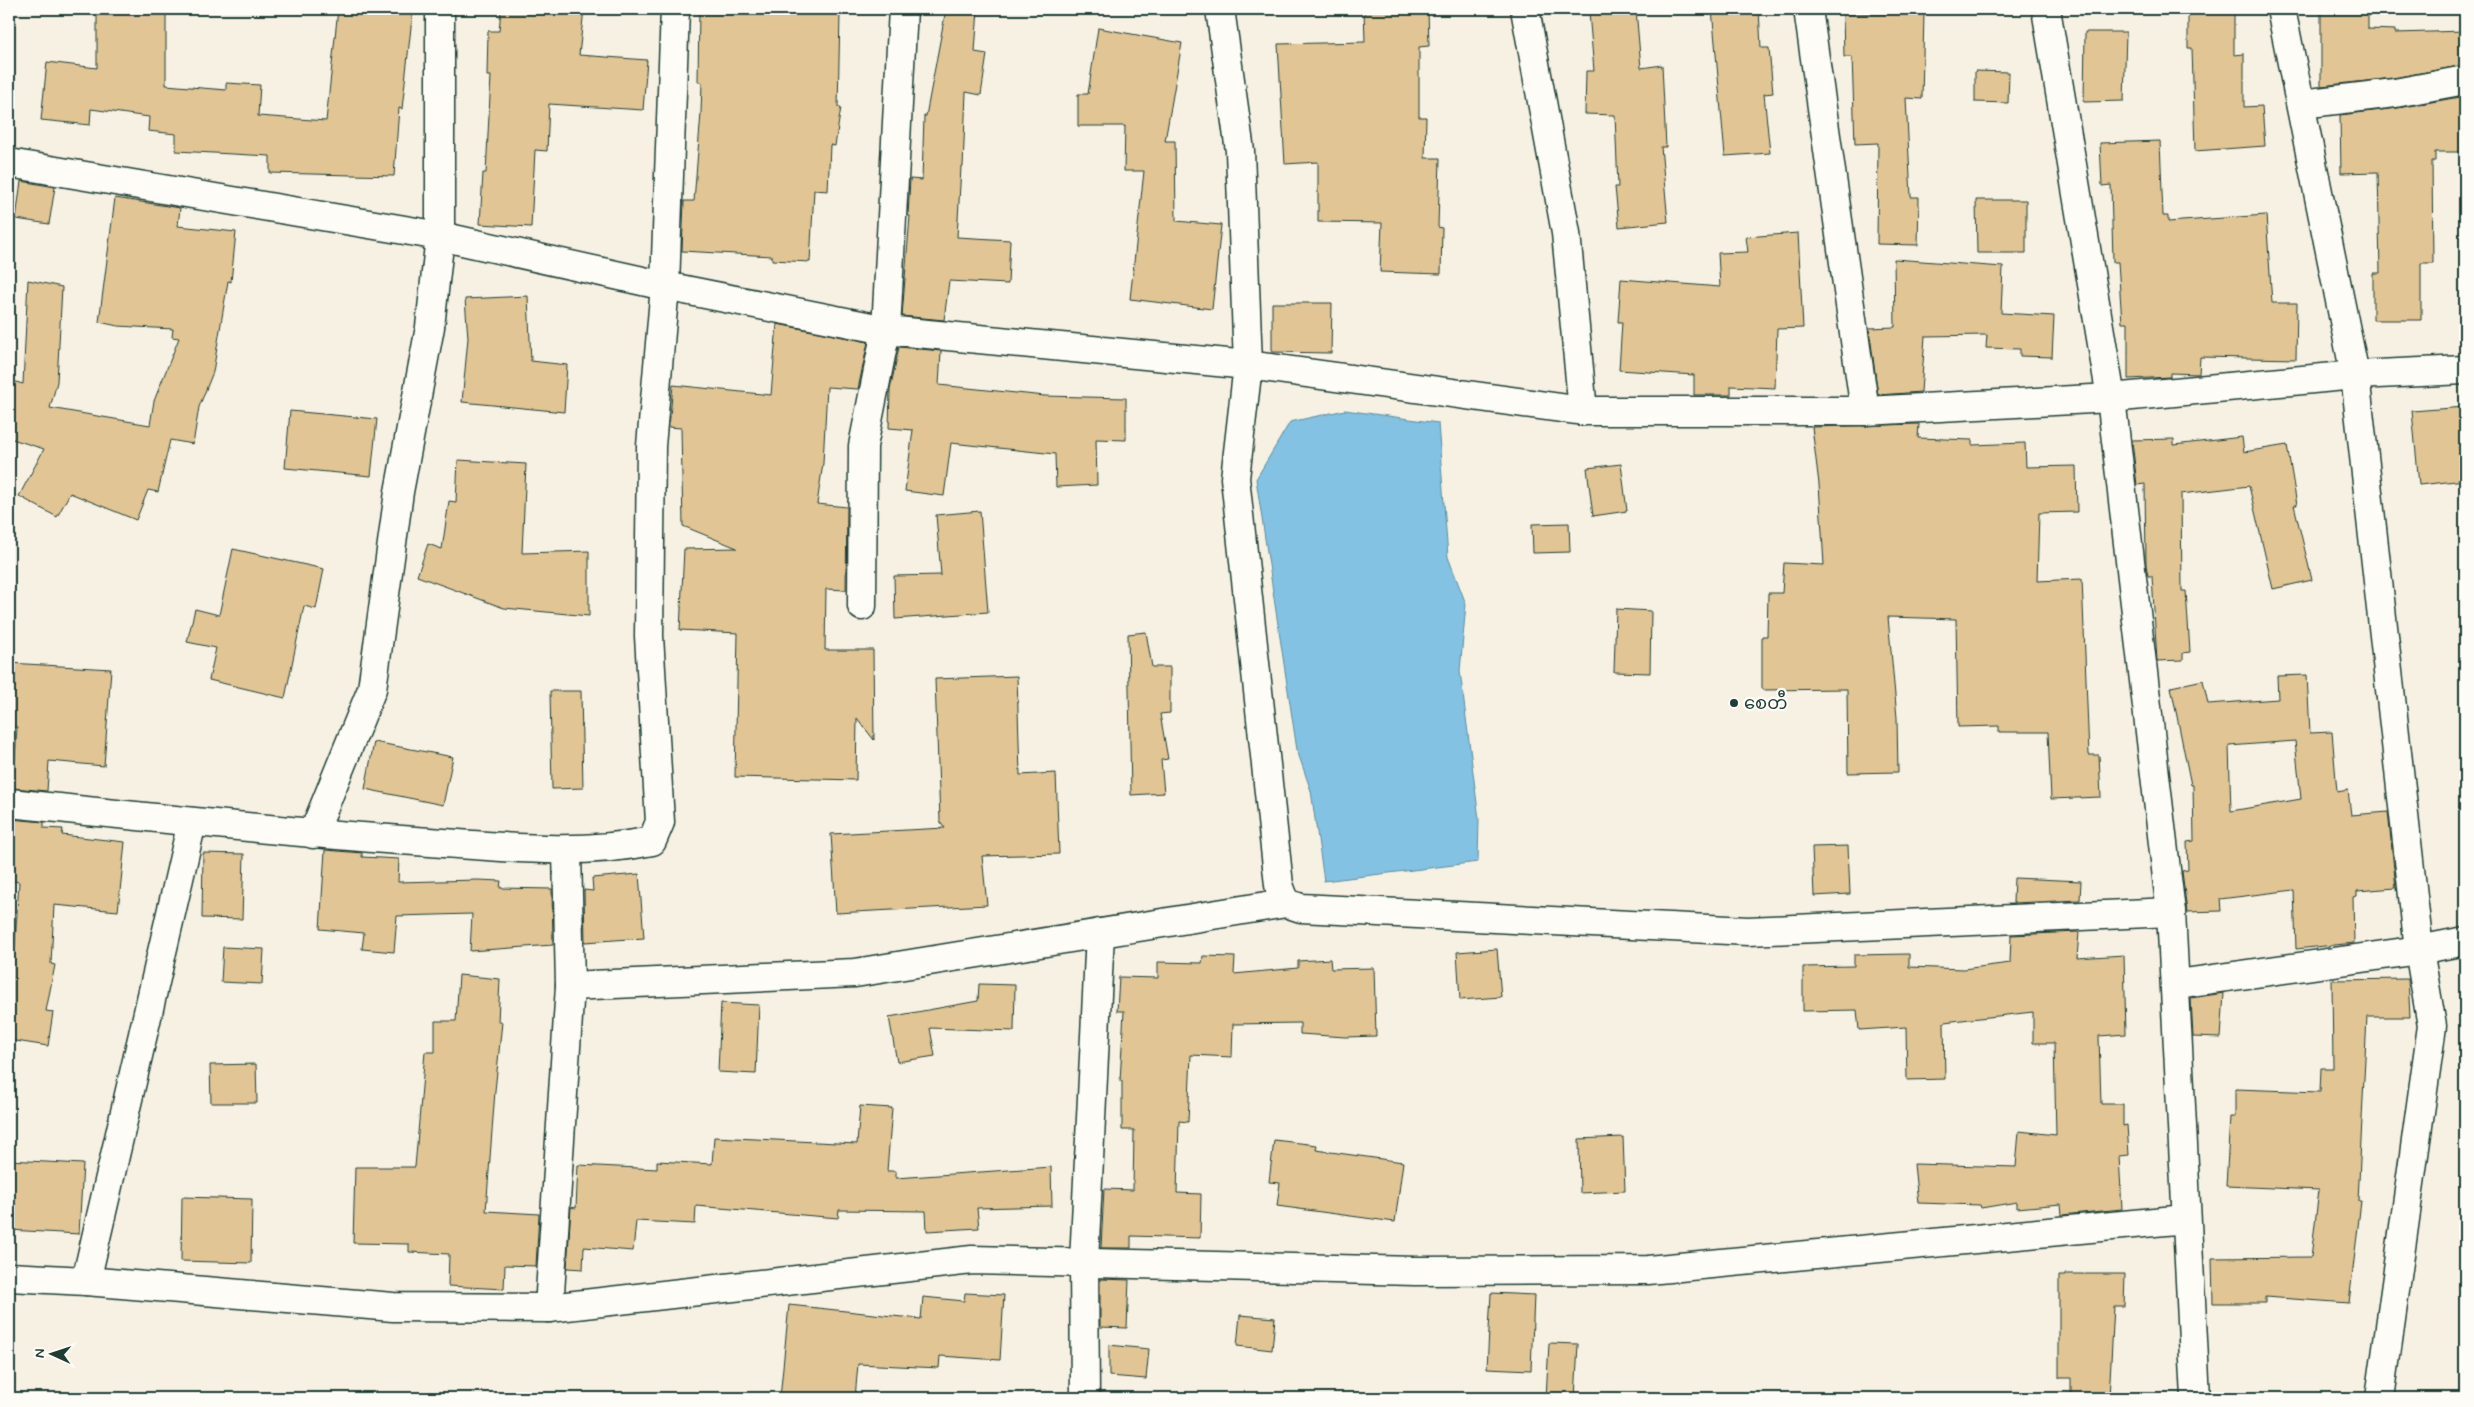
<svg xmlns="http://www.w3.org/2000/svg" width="2474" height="1407" font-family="Mynerve,'Noto Sans Myanmar',sans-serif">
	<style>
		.water { fill: #83c2e3; stroke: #5b8d9d }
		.building { fill: #e1c595; stroke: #1f3d34; fill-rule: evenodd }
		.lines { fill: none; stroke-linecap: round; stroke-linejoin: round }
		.street-casing { stroke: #1f3d34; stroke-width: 31 }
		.street { stroke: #fdfcf7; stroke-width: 28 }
		.poi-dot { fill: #1f3d34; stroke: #fdfcf7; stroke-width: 2 }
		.labels { text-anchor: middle; stroke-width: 4.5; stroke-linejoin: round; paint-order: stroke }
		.poi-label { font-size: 18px; fill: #1f3d34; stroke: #fdfcf7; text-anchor: start }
	</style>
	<rect width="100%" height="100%" fill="#f7f1e3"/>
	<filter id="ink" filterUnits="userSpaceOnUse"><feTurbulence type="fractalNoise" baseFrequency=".02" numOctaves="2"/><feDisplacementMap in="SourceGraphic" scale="10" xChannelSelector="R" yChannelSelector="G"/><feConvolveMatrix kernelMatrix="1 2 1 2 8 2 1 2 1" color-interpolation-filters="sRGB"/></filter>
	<g filter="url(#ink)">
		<path class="water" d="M1345,410L1438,423L1448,557L1466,604L1460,671L1479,819L1478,862L1324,881L1311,791L1297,750L1256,479L1290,422Z"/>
		<g class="building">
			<path d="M97,9H166V85L226,90V83L260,85L258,116L326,121L338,9H413L402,109L399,108L394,176L270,173V156L176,151V134L148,131L149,117L91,109L90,125L41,120L47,62L97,68Z"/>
			<path d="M501,9H584L579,55L647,60L643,110L549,104L547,151L535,150L531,227L480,224L483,173H486L491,76H487L488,31H499Z"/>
			<path d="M699,9H765V12L840,14L838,107H841L835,146L830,145L828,191L814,190L810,262L772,260V256L682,251L684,201H694L701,113L702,82H698Z"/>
			<path d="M946,9H978L975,52L987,54L981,95L966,92L963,167H961L957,237L1010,240L1008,284L949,281L944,320L902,316L910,216H908L910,179L922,180L924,116H926Z"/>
			<path d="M1364,9H1428L1429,46L1419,47V117H1426L1425,158H1440L1438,227L1442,228L1441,274L1380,272L1382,223L1318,222V162L1285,164L1278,44L1365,42Z"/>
			<path d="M1636,9L1641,68L1662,65L1666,147H1661L1668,222L1619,227L1615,187H1618L1615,115L1585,114L1586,71H1594L1589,12Z"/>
			<path d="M1712,9H1759L1761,48H1769L1773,93L1764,94L1770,153L1725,156Z"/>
			<path d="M2321,9H2368V29L2395,30V33L2465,31V65L2393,78L2321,86Z"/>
			<path d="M2188,11L2234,12V55L2244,54V107L2262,106L2265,146L2195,151L2192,48H2188Z"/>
			<path d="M1924,13L1922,99L1906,98L1911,197H1919L1918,245L1877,244L1878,143L1855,144L1852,57H1844L1843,14Z"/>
			<path d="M1098,28L1182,43L1165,141H1175L1176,221L1221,225L1212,309L1130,299L1144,171H1124L1125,126H1078V94H1088Z"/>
			<path d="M2085,32H2126L2124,101L2084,102Z"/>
			<path d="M1975,71L2009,72L2008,103L1975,102Z"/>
			<path d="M2465,96V152H2435V161H2432L2433,263H2421V320H2373V273H2380L2378,172L2341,173L2340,115L2398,108Z"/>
			<path d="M2160,141L2163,216H2168V222L2266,215L2272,303H2297L2296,359L2200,357L2199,374L2170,373V377L2128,379V323H2122L2118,262H2113L2111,185L2102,186L2100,143Z"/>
			<path d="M21,181L55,187L49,224L16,219Z"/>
			<path d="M115,198L180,208L178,226L236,232L231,282L228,281L213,372L199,407L193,444L170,440L158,492L148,490L136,520L70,493L57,517L19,496L44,449L9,438V380L23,384L28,280L62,287L57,382L50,408L150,425L154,401L179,338L172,337L173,329L118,326L99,322Z"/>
			<path d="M1976,200H2026V253H1977Z"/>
			<path d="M1798,233L1803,328L1777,329L1775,388L1731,386V395H1694V375L1619,370L1622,322H1618L1621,279L1720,287L1718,253L1748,252L1746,237Z"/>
			<path d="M1894,259L2003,267L2001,313L2054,316L2052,357L2020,356V349L1986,348L1987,335L1925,336L1921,392L1878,395L1869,328L1895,327Z"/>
			<path d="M528,296L531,361L567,365L564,412L462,402L468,338L465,299Z"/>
			<path d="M1272,303H1332L1331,353L1272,352Z"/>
			<path d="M777,324L868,342L858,389L827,387L823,463L817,504L847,507L846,590L826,589L825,650H873L874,740L857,718L856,780L735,777L738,633L680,630L684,549L737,548L683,526L681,428L669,427L673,385L771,395Z"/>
			<path d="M899,347L941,351L939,385L1045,396L1126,398V440L1096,439L1097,485L1056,487L1055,454L951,443L944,496L905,491L913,430L889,428L890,390Z"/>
			<path d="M2465,407V480L2419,485L2412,411Z"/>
			<path d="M290,411L377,419L371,476L285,468Z"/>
			<path d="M1919,424L1918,438L1972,440V445L2025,443L2026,467L2076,466L2077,512L2039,513L2037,581L2082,579L2089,755H2099L2101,797L2051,799L2048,732H1999V726L1958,727L1956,619L1888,617L1897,718L1898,772L1848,773L1847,689L1762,690V636H1767L1768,593H1782L1784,563L1824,565L1819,484L1812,427Z"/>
			<path d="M2242,437L2244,452L2287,445L2297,505H2294L2312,580L2273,589L2249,486L2181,494L2182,591H2186L2190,652L2183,653V660L2157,661L2152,576H2148L2146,565L2145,484L2137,485L2132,440L2174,439V445Z"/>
			<path d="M458,460L526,464L522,553L589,551V616L504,608L417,576L428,544L442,549L449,501L456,502Z"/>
			<path d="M1621,464L1627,511L1593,516L1587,468Z"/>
			<path d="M980,511L988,612L895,619L894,576L941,575L936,515Z"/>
			<path d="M1569,523L1570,552L1533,553L1532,524Z"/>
			<path d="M233,549L324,569L316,609L304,606L285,698L209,680L216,648L187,642L195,609L219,615Z"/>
			<path d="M1616,609L1651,611L1650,673L1614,672Z"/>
			<path d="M1146,632L1152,667H1170V713L1160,714L1168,759L1161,760L1164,793L1131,795L1128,634Z"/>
			<path d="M9,663L111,669L104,766L49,761L47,791L13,788L17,727L9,726Z"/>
			<path d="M2307,675L2310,733L2332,732L2337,792L2348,790L2351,815L2388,812L2396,888L2357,891V896L2353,897L2354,943L2296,949L2294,890L2220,899L2221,911L2187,912L2182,871L2188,870L2187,842L2194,841L2193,785H2191L2171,687L2203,680L2208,704L2278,699L2277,676ZM2295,741L2301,799L2231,811L2229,746Z"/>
			<path d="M1017,676L1020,775L1056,773L1059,854L982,856L987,905L836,913L831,834L945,828L940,821L935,679Z"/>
			<path d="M550,691H581L583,788L552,789Z"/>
			<path d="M374,742L453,757L443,805L365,789Z"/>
			<path d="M10,819L44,822V828L63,829L62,835L125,842L118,911L54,905L51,964L55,965L46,1011L53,1012L48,1046L9,1040V957L14,958L19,882L9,880Z"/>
			<path d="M1848,846L1850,894L1814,896L1812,847Z"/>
			<path d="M325,850L362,853V857L399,859L398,882L478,880L501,881L500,888L552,889L553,945L470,951L472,914L397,916L394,952L362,949L364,933L320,929Z"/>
			<path d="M203,853L244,854L242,919L202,918Z"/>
			<path d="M639,874L644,938L585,942L584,890L593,891L592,878Z"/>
			<path d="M2014,878L2081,881L2080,900L2013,903Z"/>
			<path d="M2079,932L2077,958L2124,955L2126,1034L2099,1036L2101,1104H2123V1126L2127,1125L2129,1155L2119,1156L2122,1209L2062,1215L2061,1204L2017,1208V1202L1981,1208L1980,1205L1918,1203L1914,1164L2016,1167L2019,1131L2056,1135L2054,1043H2033V1012L1944,1022L1945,1079L1907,1080L1906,1027L1859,1030L1857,1010L1803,1011V967L1854,966V955L1909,954V967L1963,969L2010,963L2011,935Z"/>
			<path d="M223,947L264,949L262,984L221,982Z"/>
			<path d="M1497,949L1501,997L1460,1000L1457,952Z"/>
			<path d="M1203,956L1235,957L1234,974L1298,968V961L1330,959L1331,969L1374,968L1376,1036L1345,1037L1300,1034V1023L1233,1024L1232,1057L1191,1055L1188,1122L1179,1121L1177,1193L1201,1194L1200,1238L1131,1236V1248H1101L1104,1189L1133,1190L1134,1130H1122V1081H1120L1124,1011H1117L1119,977L1158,978V962L1202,963Z"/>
			<path d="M459,975L500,979L498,1022H502L495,1091L486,1211L539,1214L536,1266L505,1265L504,1289L448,1286L449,1254L409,1252V1244L353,1243L355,1167H415L425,1052H435V1021H456Z"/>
			<path d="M2408,979L2410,1017H2367L2358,1201H2361L2349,1303L2265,1297V1303H2213L2212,1258L2311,1257L2319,1190L2226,1186L2230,1117H2235V1089L2320,1092L2321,1068H2333L2332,980Z"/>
			<path d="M979,984L1015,985L1014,1031L930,1028L935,1056L897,1062L889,1017L978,1001Z"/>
			<path d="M2224,993L2221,1038L2193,1037L2191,998Z"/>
			<path d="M721,1003L759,1005L756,1074L718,1072Z"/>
			<path d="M256,1064L257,1103H211L210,1065Z"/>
			<path d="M860,1106L892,1108L887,1171H896V1178L1051,1167L1052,1206L977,1208L979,1228L927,1231L926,1211L839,1210L838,1218L696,1206L695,1224L636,1221L633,1251L584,1247L583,1269L567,1268L571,1207L576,1208L578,1165L657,1169V1161L712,1164L714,1137L857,1144Z"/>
			<path d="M1623,1137L1625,1191L1580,1193L1579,1139Z"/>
			<path d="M1274,1140L1317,1145L1316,1150L1403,1162L1395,1222L1277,1206L1280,1183L1269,1182Z"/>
			<path d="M9,1160L83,1164L79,1234L9,1230Z"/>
			<path d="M182,1197L252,1199L251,1263L181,1261Z"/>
			<path d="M2065,1274H2125L2124,1306H2114L2109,1398H2071V1378H2059V1276H2065Z"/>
			<path d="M1100,1279L1129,1280L1127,1328L1100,1327Z"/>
			<path d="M965,1293L1004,1295L1000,1360L940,1356L939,1368L858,1364L855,1398H780L789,1305L921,1319L923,1297L964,1301Z"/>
			<path d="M1491,1293L1534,1295L1531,1370L1487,1368Z"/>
			<path d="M1240,1315L1275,1318L1272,1350L1237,1346Z"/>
			<path d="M1549,1343L1578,1344L1575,1398H1546Z"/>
			<path d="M1109,1345L1149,1349L1146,1379L1109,1376Z"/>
		</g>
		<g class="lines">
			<g class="street-casing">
				<g id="street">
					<path d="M1220,9L1240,151L1248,365L1235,478L1279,885L1286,903L1301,908L1748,931L2171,912"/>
					<path d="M1525,9L1566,233L1583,411"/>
					<path d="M1808,9L1865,411"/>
					<path d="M2046,9L2111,398L2171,912L2196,1398"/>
					<path d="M2281,9L2355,375L2419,950L2432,1026L2380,1398"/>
					<path d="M2301,104L2395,93L2465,80"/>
					<path d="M9,163L440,236L665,286L886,330L1248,365L1583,411H1865L2111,398L2355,375L2465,370"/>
					<path d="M862,606L863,446L886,330L903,9"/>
					<path d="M9,803C149,817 289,833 430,842C504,847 579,856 652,841L660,822L649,636L651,446L665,286L675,9"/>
					<path d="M313,834L372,689L399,492L430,327L440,236V9"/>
					<path d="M2177,984L2419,950L2465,941"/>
					<path d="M570,986L855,973L1286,903"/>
					<path d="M9,1277L86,1281L393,1307L549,1308L570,986L567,851"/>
					<path d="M86,1281L192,822"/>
					<path d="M549,1308L972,1260L1415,1271L1648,1270L2186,1219"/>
					<path d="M1085,1398L1084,1262L1100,933"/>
				</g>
			</g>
			<use href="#street" class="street"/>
		</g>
	</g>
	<circle class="poi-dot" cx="1734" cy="703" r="5"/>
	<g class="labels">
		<g class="poi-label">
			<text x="1744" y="709">စေတီ</text>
		</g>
	</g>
	<rect width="2474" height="1407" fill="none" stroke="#fdfcf7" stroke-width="30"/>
	<rect x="15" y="15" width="2444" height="1377" fill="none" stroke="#1f3d34" stroke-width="2" filter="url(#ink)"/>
	<g transform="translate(52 1354) rotate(273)" stroke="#fdfcf7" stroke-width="4" paint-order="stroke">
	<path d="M0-4L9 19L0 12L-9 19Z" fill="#1f3d34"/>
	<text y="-8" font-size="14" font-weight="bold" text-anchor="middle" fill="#1f3d34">N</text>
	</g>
</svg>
